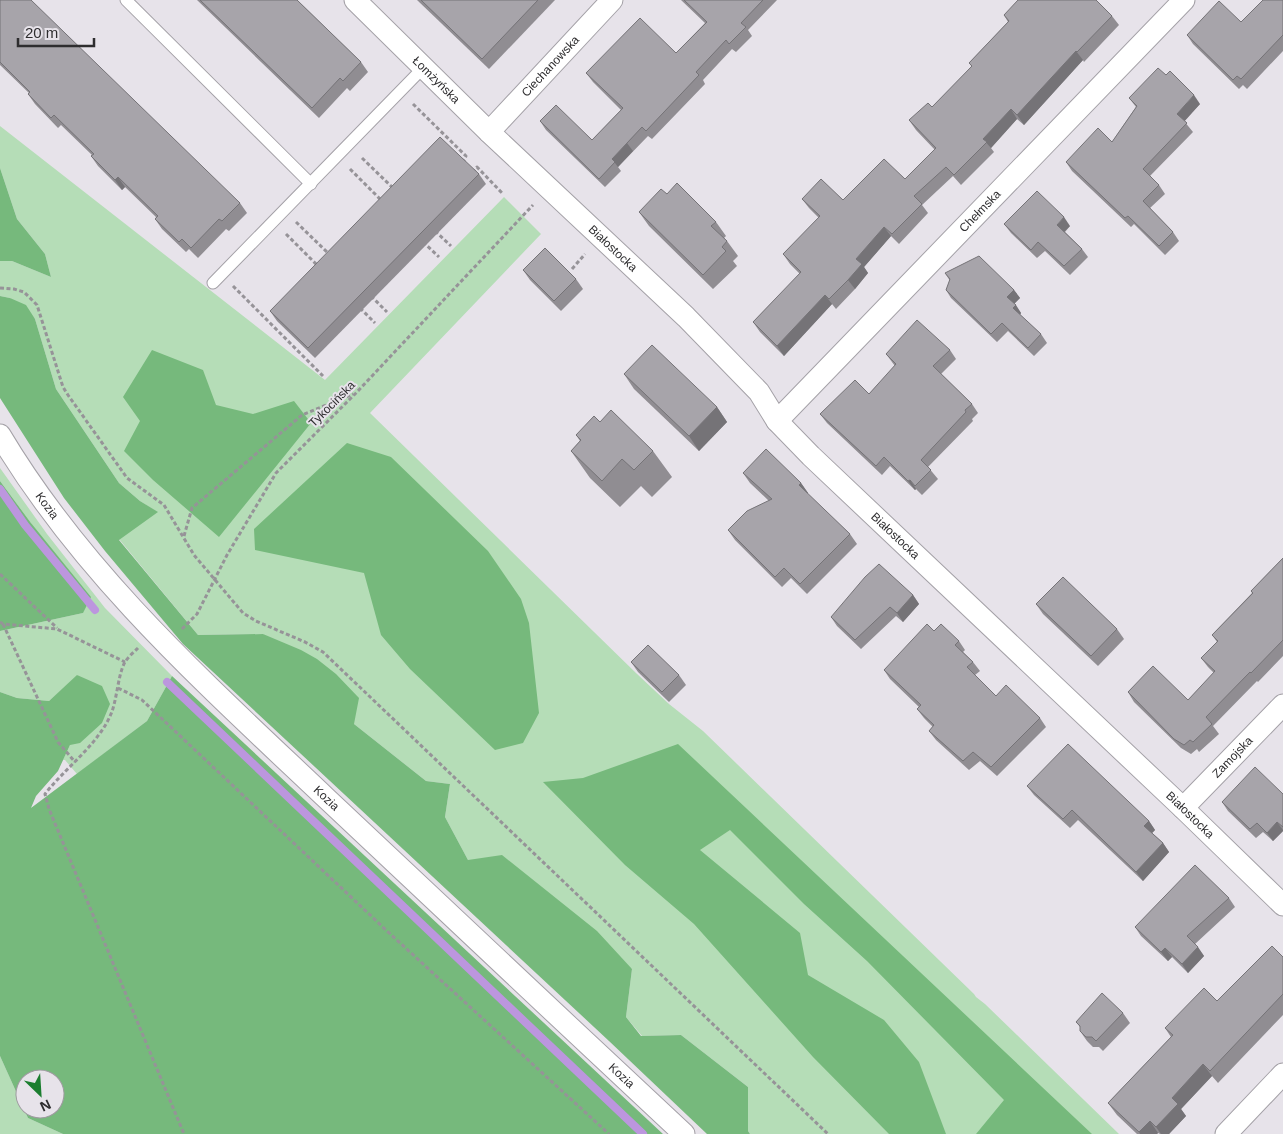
<svg xmlns="http://www.w3.org/2000/svg" width="1283" height="1134" font-family="Arial,sans-serif">
	<style>
		.green { fill: #b5ddb7 }
		.forest { fill: #76b97c; fill-rule: evenodd }
		.lines { fill: none; stroke-linecap: round; stroke-linejoin: round }
		.stream { stroke: #bc96de; stroke-width: 8 }
		.lane-casing { stroke: #a4a1a7; stroke-width: 13 }
		.street-casing { stroke: #a4a1a7; stroke-width: 23 }
		.path { stroke: #969398; stroke-width: 3; stroke-dasharray: 4 2.5; stroke-linecap: butt }
		.lane { stroke: #fff; stroke-width: 11 }
		.street { stroke: #fff; stroke-width: 21 }
		.wall { fill: #908d92 }
		.shaded-wall { fill: #757377 }
		.building { fill: #a7a4aa; stroke: #757377 }
		.labels { text-anchor: middle; stroke-width: 4; stroke-linejoin: round; paint-order: stroke }
		.street-label { font-size: 12px; fill: #2e2d2f; stroke: #e7e3ea }
	</style>
	<rect width="100%" height="100%" fill="#e7e3ea"/>
	<g class="green">
		<path d="M0,126L325,380L504,197L541,234L370,413L636,673L669,704L703,731L974,994L976,997L985,1004L1119,1134H750L748,1131V1087L681,1035L642,1036L626,1017L632,969L468,860L445,817L450,784L426,781L354,724L263,634L198,635L119,539L157,512L140,501L119,483L56,389L35,319L10,298L0,296V261H12L51,277L45,254L17,219L0,168Z"/>
		<path d="M0,468L47,534L105,608L172,676L147,721L77,774L65,760H63L70,745L78,675L49,701L17,698L0,692V631L83,613L31,523L0,481Z"/>
		<path d="M0,1056L28,1118L63,1134H0Z"/>
	</g>
	<g class="forest">
		<path d="M0,168L17,219L45,254L51,277L12,261H0Z"/>
		<path d="M0,296L10,298L26,305L35,319L56,389L119,483L140,501L158,512L119,540L198,635L263,634L301,650L317,659L336,674L359,698L354,724L426,781L450,784L445,817L468,860L502,855L597,931L632,969L626,1017L641,1036L681,1035L748,1087V1131L750,1134H707L609,1041L183,644L105,551L64,498L0,398Z"/>
		<path d="M152,350L203,370L216,405L253,414L294,401L311,423L219,537L153,480L124,451L140,421L123,397Z"/>
		<path d="M347,443L391,457L488,551L521,599L529,623L539,713L523,743L495,750L410,669L381,635L364,573L255,550L254,529Z"/>
		<path d="M0,481L31,523L91,597L83,613L0,631Z"/>
		<path d="M77,675L102,686L110,704L102,723L80,743L70,745L58,771L36,796L31,808L147,721L172,676L663,1134H63L28,1118L0,1056V692L17,698L49,701ZM25,1079H55V1109H25Z"/>
		<path d="M678,744L1092,1134H976L1004,1100L867,961L804,904L730,830L700,850L800,933L808,975L884,1020L919,1062L946,1134H889L813,1057L694,924L625,865L543,782L583,778Z"/>
	</g>
	<g class="lines">
		<g class="stream">
			<path d="M0,489L25,525L95,610"/>
			<path d="M167,682L643,1134"/>
		</g>
		<g class="lane-casing">
			<g id="lane">
				<path d="M126,0L311,184"/>
				<path d="M213,283L423,68"/>
			</g>
		</g>
		<g class="street-casing">
			<g id="street">
				<path id="s1" d="M355,0L489,132L686,317L759,392L777,421L811,456L1183,808L1283,905"/>
				<path id="s2" d="M489,132L612,0"/>
				<path id="s3" d="M777,421L1184,0"/>
				<path id="s4" d="M0,435C84,576 207,685 325,797C444,909 564,1022 684,1134"/>
				<path id="s5" d="M1183,808L1283,705"/>
				<path d="M1226,1134L1283,1074"/>
			</g>
		</g>
		<g class="path">
			<path d="M413,104L466,156L463,160L465,162"/>
			<path d="M362,158L393,188"/>
			<path d="M350,169L381,200"/>
			<path d="M472,170L474,171L477,167L503,194"/>
			<path d="M296,222L329,254"/>
			<path d="M435,231L451,246"/>
			<path d="M286,234L317,265"/>
			<path d="M423,242L439,257"/>
			<path d="M572,269L585,254"/>
			<path d="M233,286L323,376"/>
			<path d="M0,288L14,289L24,292L37,305L63,387L68,395L127,478L164,505L194,555L243,613L256,621L305,642L323,652L828,1134"/>
			<path d="M371,296L387,312"/>
			<path d="M360,308L375,323"/>
			<path d="M184,536L192,508L302,415L353,394"/>
			<path d="M0,574L57,628"/>
			<path d="M0,622L3,624L57,629L125,662"/>
			<path d="M3,624L58,742L75,762"/>
			<path d="M182,629L197,614L227,555L276,473L356,393L533,205"/>
			<path d="M138,648C134,652 128,657 125,662C118,674 117,700 111,714C98,745 65,768 45,794L49,809L184,1134"/>
			<path d="M118,688L142,700L387,931L609,1134"/>
		</g>
		<use href="#lane" class="lane"/>
		<use href="#street" class="street"/>
	</g>
	<g class="wall">
		<path d="M0,0L240,203L247,213L229,231L226,229L198,258L189,249L186,252L162,229L155,219L156,217L125,187L122,190L98,166L91,156L92,155L61,125L58,128L35,104L28,94L29,93L0,65Z"/>
		<path d="M197,0H297L361,62L368,72L350,91L347,88L319,118Z"/>
		<path d="M417,0H555L489,69Z"/>
		<path d="M681,0H777L748,30L752,36L736,52L732,49L703,80L705,84L652,139L648,136L618,167L621,171L605,187L546,130L540,121L592,140L621,110L593,82L586,73L676,53L705,23Z"/>
		<path d="M1283,0V51L1247,89L1243,85L1239,89L1193,44L1187,35L1241,22Z"/>
		<path d="M1004,15L1112,16L1119,25L1084,62L1083,60L1024,125L1017,119L991,148L994,152L961,185L953,176L922,205L928,213L899,244L891,236L864,267L868,273L855,289L836,309L832,304L784,356L760,332L753,322L800,274L790,264L783,254L819,218L809,208L802,199L843,200L905,179L935,150L916,130L909,120L932,107L972,67L969,63L1008,22Z"/>
		<path d="M1129,98L1200,104L1184,121L1193,132L1150,176L1159,185L1165,194L1150,208L1173,232L1179,241L1165,255L1134,224L1131,227L1072,171L1066,162L1112,142L1136,107Z"/>
		<path d="M479,174L486,184L315,358L277,321L270,311Z"/>
		<path d="M667,194L716,222L726,236L724,238L727,241L738,256L733,261L737,266L713,289L649,226L639,212Z"/>
		<path d="M1004,224L1070,226L1065,232L1082,249L1088,257L1070,275L1045,251L1037,258L1011,233Z"/>
		<path d="M523,270L576,279L583,289L561,311L530,280Z"/>
		<path d="M945,273L1014,290L1020,298L1014,304L1021,313L1020,315L1041,334L1047,343L1034,356L1008,331L997,342L951,298L946,290L950,281Z"/>
		<path d="M950,350L956,359L941,374L972,404L978,413L972,419L973,421L928,467L938,479L922,495L916,489L915,490L890,466L882,475L827,423L820,414L869,394L895,366L886,354Z"/>
		<path d="M624,374L717,407L727,422L699,451L634,389Z"/>
		<path d="M600,422L653,451L672,477L652,497L641,486L620,507L590,478L571,451L580,441L576,435Z"/>
		<path d="M743,473L801,483L808,493L807,494L850,534L857,544L807,594L791,578L782,587L735,540L728,530L769,501L750,483Z"/>
		<path d="M1283,558V656L1258,682L1257,681L1213,726L1219,734L1199,752L1197,749L1191,754L1181,748L1134,702L1128,692L1188,700L1214,673L1208,667L1201,658L1217,642L1212,635L1252,593L1251,591Z"/>
		<path d="M913,595L919,604L903,622L896,616L861,649L837,626L831,617Z"/>
		<path d="M1036,604L1117,629L1124,639L1098,666L1043,614Z"/>
		<path d="M934,631L959,641L965,650L963,652L973,662L980,671L975,675L996,696L1040,718L1046,727L997,776L980,761L969,770L936,740L929,731L933,727L924,718L917,709L919,707L890,679L884,670Z"/>
		<path d="M631,662L679,675L686,685L669,702L638,672Z"/>
		<path d="M1027,786L1149,821L1155,830L1152,833L1163,843L1169,852L1143,881L1078,820L1070,828L1034,795Z"/>
		<path d="M1283,794V831L1273,841L1263,832L1256,838L1228,811L1222,802Z"/>
		<path d="M1229,898L1235,907L1195,944L1204,956L1188,973L1172,957L1168,961L1141,936L1135,927Z"/>
		<path d="M1283,957V1015L1218,1083L1212,1076L1181,1109L1186,1116L1169,1134H1160L1158,1133L1157,1134H1137L1117,1115L1108,1103L1171,1037L1165,1028L1217,1001Z"/>
		<path d="M1123,1013L1130,1023L1103,1051L1099,1047H1093L1087,1041L1080,1031V1027L1076,1022Z"/>
	</g>
	<g class="shaded-wall">
		<path d="M1076,51L1083,60L1024,125L1017,115Z"/>
		<path d="M1194,95L1200,104L1183,123L1177,114Z"/>
		<path d="M1011,109L1017,119L991,148L983,139Z"/>
		<path d="M627,143L633,151L618,167L612,159Z"/>
		<path d="M118,177L125,187L122,190L115,180Z"/>
		<path d="M1064,217L1070,226L1063,233L1057,225Z"/>
		<path d="M884,227L891,236L864,267L868,273L855,289L848,280L856,259Z"/>
		<path d="M1014,290L1020,298L1013,305L1007,297Z"/>
		<path d="M825,295L832,304L784,356L777,346Z"/>
		<path d="M1016,305L1021,313L1019,316L1013,308Z"/>
		<path d="M717,407L727,422L699,451L689,436Z"/>
		<path d="M910,480L916,489L915,490L908,481Z"/>
		<path d="M801,483L808,493L806,495L799,485Z"/>
		<path d="M913,595L919,604L903,622L897,613Z"/>
		<path d="M1149,821L1155,830L1150,835L1144,826Z"/>
		<path d="M1277,822L1283,830V831L1273,841L1267,833Z"/>
		<path d="M1163,843L1169,852L1143,881L1136,872Z"/>
		<path d="M1198,947L1204,956L1188,973L1182,964Z"/>
		<path d="M1165,948L1172,957L1168,961L1161,952Z"/>
		<path d="M1203,1064L1212,1076L1181,1109L1186,1116L1169,1134H1161L1156,1127L1172,1098Z"/>
		<path d="M1150,1121L1158,1133L1157,1134H1140L1139,1132Z"/>
	</g>
	<g class="building">
		<path d="M0,0H31L240,203L222,221L219,219L191,248L182,239L179,242L155,219L158,216L118,177L115,180L91,156L94,154L54,115L51,118L28,94L30,92L0,62Z"/>
		<path d="M200,0H297L361,62L343,81L340,78L312,108Z"/>
		<path d="M421,0H538L482,59Z"/>
		<path d="M684,0H763L741,23L746,27L729,44L726,40L696,72L699,75L646,131L642,127L612,159L615,162L599,179L540,121L556,105L592,140L623,108L586,73L640,18L676,53L707,22Z"/>
		<path d="M1018,0H1096L1112,16L1077,52L1076,51L1017,115L1011,109L983,139L987,142L954,175L946,167L914,196L922,204L892,234L884,227L856,259L862,264L848,280L829,299L825,295L777,346L753,322L801,272L783,254L820,216L802,199L821,179L843,200L884,159L905,179L936,148L909,120L928,103L932,107L972,66L969,63L1009,21L1004,15Z"/>
		<path d="M1263,0H1283V35L1241,79L1237,76L1233,80L1187,35L1219,1L1241,22Z"/>
		<path d="M1158,68L1166,75L1170,71L1194,95L1177,114L1187,123L1143,169L1159,185L1143,201L1173,232L1159,246L1128,216L1125,218L1066,162L1098,128L1112,142L1137,106L1129,98Z"/>
		<path d="M440,137L479,174L308,348L270,311Z"/>
		<path d="M677,183L716,222L711,226L727,241L722,247L726,251L703,275L639,212L661,189L667,194Z"/>
		<path d="M1037,191L1064,217L1057,225L1082,249L1064,266L1038,242L1031,250L1004,224Z"/>
		<path d="M545,248L576,279L554,301L523,270Z"/>
		<path d="M979,256L1014,290L1007,297L1016,305L1013,308L1041,334L1028,348L1002,323L991,334L946,290L950,279L945,273Z"/>
		<path d="M917,320L950,350L933,366L972,404L965,410L966,412L921,460L931,470L915,486L910,480L908,481L884,457L876,466L820,414L855,380L869,394L896,364L886,354Z"/>
		<path d="M652,345L717,407L689,436L624,374Z"/>
		<path d="M611,410L653,451L634,470L622,459L602,481L571,451L581,440L576,435L594,416L600,422Z"/>
		<path d="M766,449L801,483L799,485L850,534L800,584L784,568L775,577L728,530L747,511L772,499L743,473Z"/>
		<path d="M1283,558V640L1251,673L1250,672L1206,717L1212,724L1193,742L1190,740L1184,745L1174,739L1128,692L1153,666L1188,700L1215,671L1201,658L1218,641L1212,635L1253,593L1251,591Z"/>
		<path d="M879,564L913,595L897,613L890,607L855,640L831,617L865,577Z"/>
		<path d="M1063,577L1117,629L1091,656L1036,604Z"/>
		<path d="M927,624L934,631L941,624L959,641L955,645L973,662L967,667L996,696L1006,685L1040,718L991,767L973,752L963,761L929,731L934,725L917,709L921,705L884,670Z"/>
		<path d="M648,645L679,675L662,692L631,662Z"/>
		<path d="M1068,744L1149,821L1144,826L1163,843L1136,872L1072,810L1063,819L1027,786Z"/>
		<path d="M1255,767L1283,794V827L1277,822L1267,833L1257,823L1250,829L1222,802Z"/>
		<path d="M1195,865L1229,898L1187,936L1198,947L1182,964L1165,948L1161,952L1135,927Z"/>
		<path d="M1272,946L1283,957V994L1210,1071L1203,1064L1172,1098L1178,1104L1156,1127L1150,1121L1139,1132L1108,1103L1173,1035L1165,1028L1204,988L1217,1001Z"/>
		<path d="M1102,993L1123,1013L1096,1041L1092,1037H1086L1080,1031V1026L1076,1022Z"/>
	</g>
	<g class="labels">
		<g class="street-label">
			<text dy="4" stroke="none"><textPath href="#s2" startOffset="90">Ciechanowska</textPath></text>
			<text dy="4" stroke="none"><textPath href="#s1" startOffset="114">Łomżyńska</textPath></text>
			<text dy="4" stroke="none"><textPath href="#s3" startOffset="292">Chełmska</textPath></text>
			<text dy="4" stroke="none"><textPath href="#s1" startOffset="358">Białostocka</textPath></text>
			<text transform="translate(332 404) rotate(-45)" y="4">Tykocińska</text>
			<text dy="4" stroke="none"><textPath href="#s4" startOffset="85">Kozia</textPath></text>
			<text dy="4" stroke="none"><textPath href="#s1" startOffset="762">Białostocka</textPath></text>
			<text dy="4" stroke="none"><textPath href="#s5" startOffset="71">Zamojska</textPath></text>
			<text dy="4" stroke="none"><textPath href="#s4" startOffset="490">Kozia</textPath></text>
			<text dy="4" stroke="none"><textPath href="#s1" startOffset="1168">Białostocka</textPath></text>
			<text dy="4" stroke="none"><textPath href="#s4" startOffset="895">Kozia</textPath></text>
		</g>
	</g>
	<g transform="translate(40 1094) rotate(155)"><circle r="24" fill="#e7e3ea" stroke="#9d9a9f"/>
	<path d="M0-4L9 19L0 12L-9 19Z" fill="#1c7e30"/>
	<text y="-8" font-size="14" font-weight="bold" text-anchor="middle" fill="#2e2d2f">N</text>
	</g>
	<path d="M18 38v8h76v-8" fill="none" stroke="#2e2d2f" stroke-width="2.5"/>
	<text x="25" y="38" font-size="15" fill="#2e2d2f" stroke="#e7e3ea" stroke-width="4" paint-order="stroke">20 m</text>
</svg>
